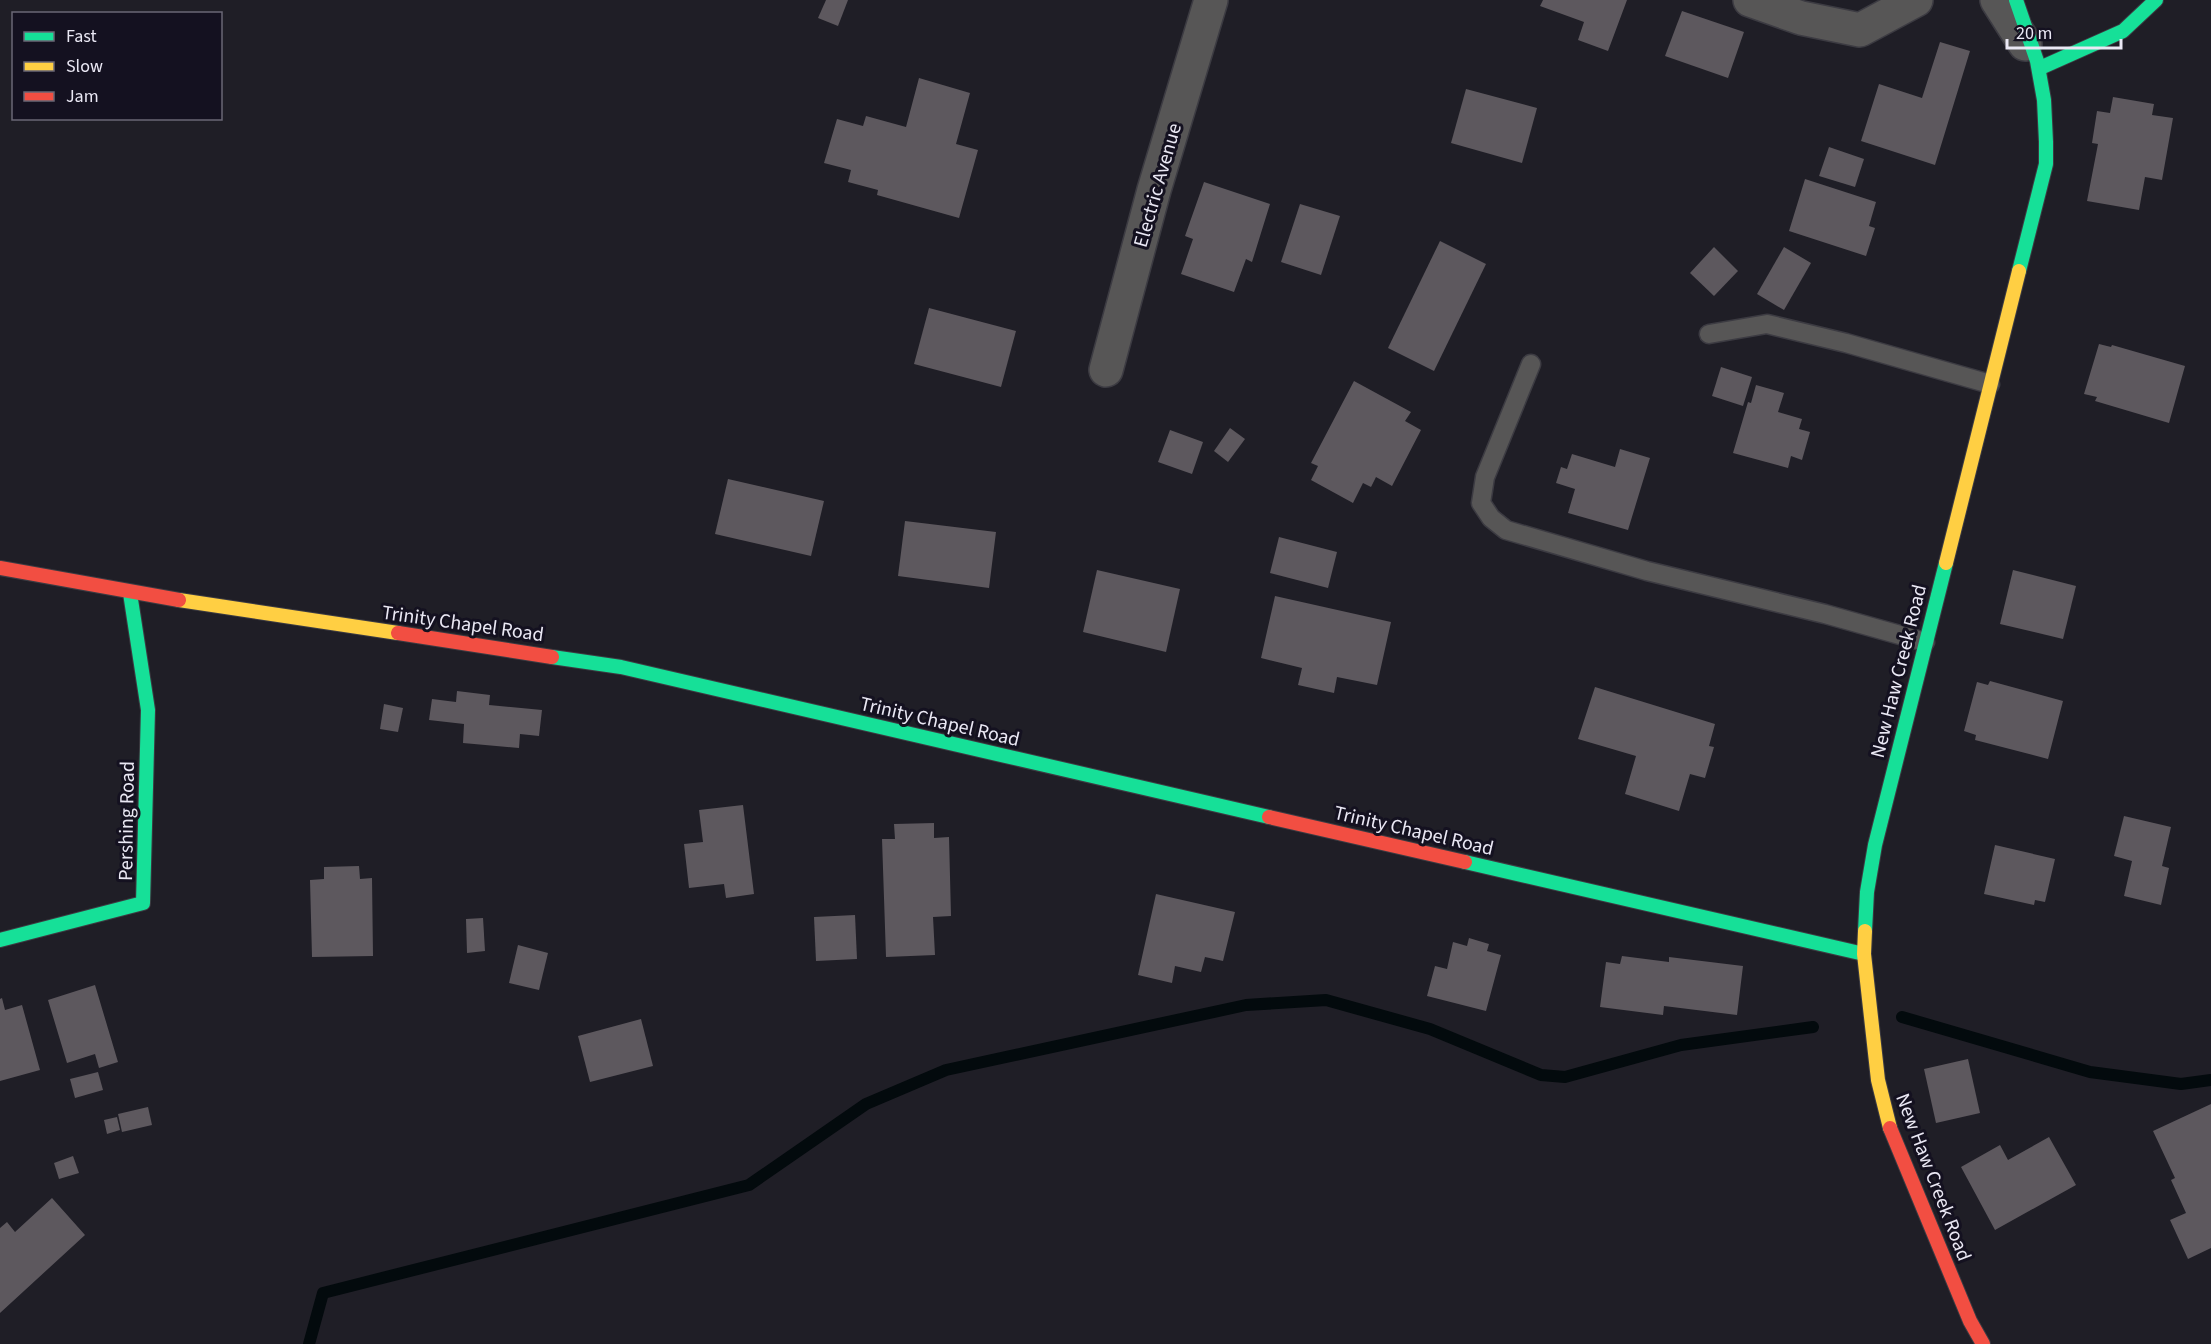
<svg xmlns="http://www.w3.org/2000/svg" width="2211" height="1344" font-family="'Source Sans 3',sans-serif">
	<style>
		.lines { fill: none; stroke-linecap: round; stroke-linejoin: round }
		.stream { stroke: #030a0d; stroke-width: 12 }
		.building { fill: #5d585e }
		.lane-casing { stroke: #3c3b42; stroke-width: 21 }
		.street-casing { stroke: #3c3b42; stroke-width: 36 }
		.fast-casing { stroke: #3c3b42; stroke-width: 16 }
		.slow-casing { stroke: #3c3b42; stroke-width: 16 }
		.jam-casing { stroke: #3c3b42; stroke-width: 16 }
		.lane { stroke: #575656; stroke-width: 18 }
		.street { stroke: #575656; stroke-width: 33 }
		.fast { stroke: #16e098; stroke-width: 14 }
		.slow { stroke: #ffcf43; stroke-width: 14 }
		.jam { stroke: #f24e42; stroke-width: 14 }
		.labels { text-anchor: middle; stroke-width: 6; stroke-linejoin: round; paint-order: stroke }
		.street-label { font-size: 20px; fill: #eae8f4; stroke: #141120 }
	</style>
	<rect width="100%" height="100%" fill="#1f1e26"/>
	<g class="lines">
		<g class="stream">
			<path d="M1902,1017L2090,1072L2181,1084L2211,1080"/>
			<path d="M309,1344L323,1293L749,1185L866,1104L946,1070L1246,1005L1326,1000L1430,1029L1541,1075L1565,1077L1681,1045L1813,1027"/>
		</g>
	</g>
	<g class="building">
		<path d="M826,0H848L838,26L818,18Z"/>
		<path d="M1543,0H1627L1608,51L1578,40L1584,22L1540,6Z"/>
		<path d="M1682,11L1744,32L1728,78L1665,56Z"/>
		<path d="M1940,42L1970,51L1935,165L1861,141L1879,84L1922,98Z"/>
		<path d="M919,78L970,93L956,144L978,150L959,218L877,195L878,190L848,182L851,170L824,163L837,119L863,126L866,116L906,127Z"/>
		<path d="M1466,89L1537,108L1522,163L1451,143Z"/>
		<path d="M2113,97L2154,104L2152,115L2173,118L2162,180L2145,177L2139,210L2087,201L2098,144L2092,143L2097,111L2110,113Z"/>
		<path d="M1829,147L1864,159L1855,187L1819,176Z"/>
		<path d="M1805,179L1876,202L1869,226L1875,228L1866,256L1789,231Z"/>
		<path d="M1204,182L1270,204L1252,262L1246,259L1234,292L1181,274L1193,239L1185,236Z"/>
		<path d="M1300,204L1340,216L1321,275L1281,262Z"/>
		<path d="M1440,241L1486,264L1434,371L1388,348Z"/>
		<path d="M1714,247L1738,271L1714,296L1690,273Z"/>
		<path d="M1784,247L1811,263L1784,310L1757,294Z"/>
		<path d="M929,308L1016,331L1001,387L914,364Z"/>
		<path d="M2099,344L2111,347L2112,345L2185,366L2169,423L2095,401L2097,397L2084,394Z"/>
		<path d="M1721,367L1752,377L1743,406L1712,396Z"/>
		<path d="M1354,381L1411,412L1405,421L1421,430L1392,486L1376,477L1371,487L1363,483L1353,503L1311,480L1318,466L1311,463Z"/>
		<path d="M1756,385L1784,393L1778,412L1802,419L1799,429L1810,432L1802,460L1791,456L1788,468L1733,453L1748,402L1751,403Z"/>
		<path d="M1230,428L1245,439L1228,462L1214,451Z"/>
		<path d="M1170,430L1203,442L1192,474L1158,462Z"/>
		<path d="M1620,449L1650,458L1628,530L1568,513L1575,489L1556,483L1561,467L1567,469L1572,454L1615,467Z"/>
		<path d="M728,479L824,501L811,556L715,534Z"/>
		<path d="M905,521L996,532L989,588L898,576Z"/>
		<path d="M1279,537L1337,552L1328,588L1270,573Z"/>
		<path d="M1097,570L1180,589L1166,652L1083,632Z"/>
		<path d="M2013,570L2076,586L2063,639L2000,624Z"/>
		<path d="M1275,596L1391,622L1377,685L1337,677L1334,693L1298,685L1302,668L1261,658Z"/>
		<path d="M1990,681L2063,701L2048,759L1975,740L1976,735L1964,731L1977,682L1988,685Z"/>
		<path d="M1595,687L1715,724L1709,746L1714,747L1705,778L1690,774L1679,811L1625,794L1636,756L1578,739Z"/>
		<path d="M457,691L490,695L489,705L542,710L539,736L520,734L519,748L463,743L464,724L429,720L432,699L456,702Z"/>
		<path d="M384,704L403,708L398,732L380,729Z"/>
		<path d="M743,805L754,894L726,898L724,884L689,888L684,844L703,842L699,810Z"/>
		<path d="M2124,816L2171,827L2162,866L2169,868L2161,905L2124,896L2132,861L2114,856Z"/>
		<path d="M934,823V838L949,837L951,916L933,917L935,955L886,957L882,839H895L894,824Z"/>
		<path d="M1995,845L2055,859L2045,902L2035,900L2034,905L1984,894Z"/>
		<path d="M359,866L360,879L372,878L373,956L312,957L310,880L324,879V867Z"/>
		<path d="M1156,894L1235,912L1223,961L1205,957L1201,972L1175,966L1172,983L1138,975Z"/>
		<path d="M855,915L857,959L816,961L814,917Z"/>
		<path d="M483,918L485,951L467,953L466,919Z"/>
		<path d="M1469,938L1489,944L1487,951L1501,955L1486,1011L1427,996L1435,966L1447,969L1453,942L1467,946Z"/>
		<path d="M518,945L548,953L539,990L509,983Z"/>
		<path d="M1622,956L1669,962V957L1743,966L1737,1015L1664,1006L1663,1015L1600,1007L1606,962L1620,964Z"/>
		<path d="M95,985L118,1062L99,1068L95,1054L67,1063L48,1000Z"/>
		<path d="M2,998L5,1010L22,1005L40,1070L0,1081V999Z"/>
		<path d="M641,1019L653,1066L590,1082L578,1036Z"/>
		<path d="M1968,1059L1980,1113L1936,1123L1924,1069Z"/>
		<path d="M98,1072L103,1090L75,1098L70,1079Z"/>
		<path d="M2211,1104V1248L2188,1259L2170,1220L2186,1213L2171,1180L2175,1178L2153,1131Z"/>
		<path d="M148,1107L152,1125L122,1132L118,1114Z"/>
		<path d="M117,1117L120,1130L107,1134L104,1120Z"/>
		<path d="M2049,1137L2076,1185L1995,1230L1961,1167L2000,1145L2008,1160Z"/>
		<path d="M73,1156L79,1173L59,1179L54,1163Z"/>
		<path d="M52,1198L85,1235L0,1313V1228L7,1222L15,1232Z"/>
	</g>
	<g class="lines">
		<g class="lane-casing">
			<g id="lane">
				<path d="M1709,334L1767,324L1846,343L1990,384"/>
				<path d="M1531,364L1485,477L1481,503L1491,518L1506,530L1647,571L1825,614L1925,642"/>
			</g>
		</g>
		<g class="street-casing">
			<g id="street">
				<path d="M1750,0L1801,18L1860,30L1916,0"/>
				<path d="M1997,0L2025,44"/>
				<path d="M1106,370L1154,190L1211,0"/>
			</g>
		</g>
		<g class="fast-casing">
			<g id="fast">
				<path d="M2016,0L2037,61L2044,100L2046,142V164L2019,271"/>
				<path d="M2040,68L2123,31L2156,0"/>
				<path d="M552,657L621,667L1269,817"/>
				<path d="M1465,862L1864,954"/>
				<path d="M1865,931L1867,892L1875,845L1946,563"/>
				<path d="M0,940L143,903L148,710L130,593"/>
			</g>
		</g>
		<g class="slow-casing">
			<g id="slow">
				<path d="M1946,563L2019,271"/>
				<path d="M179,600L398,633"/>
				<path d="M1865,931L1864,954L1878,1080L1890,1128"/>
			</g>
		</g>
		<g class="jam-casing">
			<g id="jam">
				<path d="M0,568L179,600"/>
				<path d="M398,633L552,657"/>
				<path d="M1269,817L1465,862"/>
				<path d="M1890,1128L1970,1321L1983,1344"/>
			</g>
		</g>
		<use href="#lane" class="lane"/>
		<use href="#street" class="street"/>
		<use href="#fast" class="fast"/>
		<use href="#slow" class="slow"/>
		<use href="#jam" class="jam"/>
	</g>
	<g class="labels">
		<g class="street-label">
			<text transform="translate(1157 185) rotate(-74)" y="7">Electric Avenue</text>
			<text transform="translate(463 623) rotate(8)" y="7">Trinity Chapel Road</text>
			<text transform="translate(1898 671) rotate(-76)" y="7">New Haw Creek Road</text>
			<text transform="translate(940 721) rotate(13)" y="7">Trinity Chapel Road</text>
			<text transform="translate(126 821) rotate(-89)" y="7">Pershing Road</text>
			<text transform="translate(1414 830) rotate(13)" y="7">Trinity Chapel Road</text>
			<text transform="translate(1934 1177) rotate(69)" y="7">New Haw Creek Road</text>
		</g>
	</g>
	<rect x="12" y="12" width="210" height="108" fill="#141120" stroke="#6a6775" stroke-width="1.5"/>
	<rect x="24" y="32" width="30" height="9" fill="#16e098" stroke="#6a6775" stroke-width="1.5"/>
	<text x="66" y="42" font-size="18" fill="#eae8f4">Fast</text>
	<rect x="24" y="62" width="30" height="9" fill="#ffcf43" stroke="#6a6775" stroke-width="1.5"/>
	<text x="66" y="72" font-size="18" fill="#eae8f4">Slow</text>
	<rect x="24" y="92" width="30" height="9" fill="#f24e42" stroke="#6a6775" stroke-width="1.5"/>
	<text x="66" y="102" font-size="18" fill="#eae8f4">Jam</text>
	<path d="M2007 39v9h114v-9" fill="none" stroke="#eae8f4" stroke-width="3"/>
	<text x="2016" y="39" font-size="18" fill="#eae8f4" stroke="#141120" stroke-width="4.5" paint-order="stroke">20 m</text>
</svg>
